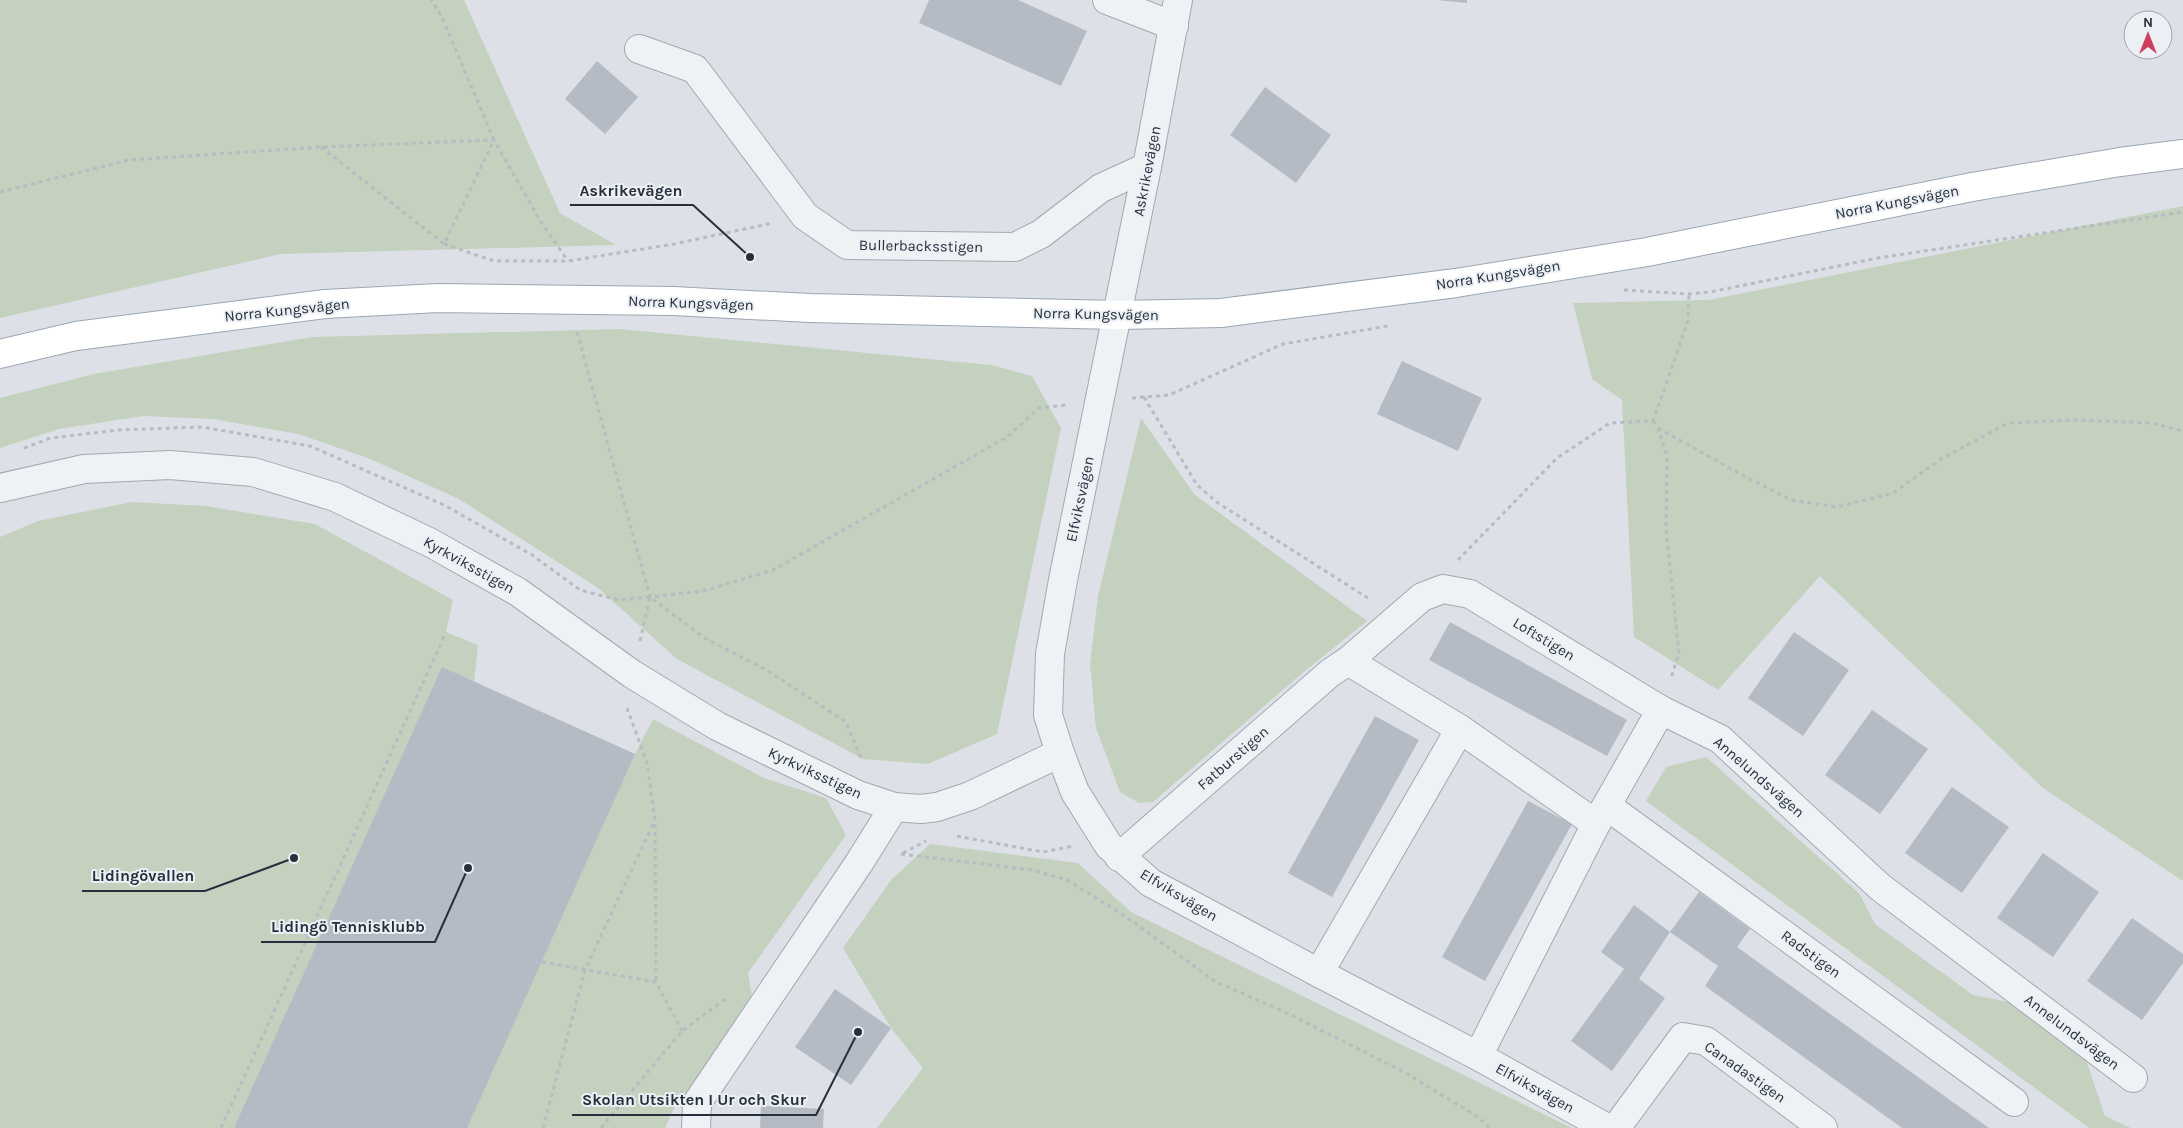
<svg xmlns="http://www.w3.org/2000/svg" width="2183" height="1128" font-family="Karla,sans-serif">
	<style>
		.green { fill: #c4d1be }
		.building { fill: #b4bbc4 }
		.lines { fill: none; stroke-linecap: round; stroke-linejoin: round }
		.minor-casing { stroke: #a2a8b1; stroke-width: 30 }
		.major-casing { stroke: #9ca6b3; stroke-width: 30 }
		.path { stroke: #b7bcc1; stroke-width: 3; stroke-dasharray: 4 4; stroke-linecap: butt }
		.minor { stroke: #eff2f5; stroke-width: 28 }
		.major { stroke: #fff; stroke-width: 28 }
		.labels { text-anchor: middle; stroke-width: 4; stroke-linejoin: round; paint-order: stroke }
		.street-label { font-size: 15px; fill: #26303d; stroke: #ecf0f5 }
		.leader { fill: none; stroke: #26303d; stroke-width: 2 }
		.callout-dot { fill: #26303d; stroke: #ecf0f5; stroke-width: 2 }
		.callout-label { font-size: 16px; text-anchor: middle; font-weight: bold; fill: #26303d; stroke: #ecf0f5; stroke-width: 4; stroke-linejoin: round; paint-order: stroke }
	</style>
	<rect width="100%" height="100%" fill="#dde1e7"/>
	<g class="green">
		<path d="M0,0H464L560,213L616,245L281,254L0,318Z"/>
		<path d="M2183,206V881L2043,788L1820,576L1718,690L1634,637L1622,400L1592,379L1573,303L1708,300Z"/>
		<path d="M620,329L991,365L1032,376L1061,428L997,734L928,764L863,759L677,659L598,588L459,499L368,458L298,434L213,419L143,416L59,429L0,448V398L94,374L312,337Z"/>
		<path d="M1141,418L1195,495L1367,621L1300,675L1153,802L1139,803L1120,792L1096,728L1090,664L1098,596Z"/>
		<path d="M132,502L206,506L315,524L453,600L446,632L478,645L474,682L635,754L653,719L764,778L826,798L846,835L748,973L753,1002L674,1108L665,1128H0V537L38,521Z"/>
		<path d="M1706,757L1859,893L1875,924L1973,995L2014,1003L2086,1060L2105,1116L2131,1128H2089L1646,801L1666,767Z"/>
		<path d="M930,844L1078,863L1131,912L1572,1128H877L923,1068L891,1028L843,948L891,880Z"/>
	</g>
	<g class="building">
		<path d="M929,0H1018L1087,31L1061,86L919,23Z"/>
		<path d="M1436,0H1467V3Z"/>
		<path d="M597,61L638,97L605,134L565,99Z"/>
		<path d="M1265,87L1331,135L1296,183L1230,135Z"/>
		<path d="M1402,361L1482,398L1458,451L1377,414Z"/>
		<path d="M1450,622L1627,720L1607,756L1429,660Z"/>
		<path d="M1794,632L1849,670L1803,736L1748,698Z"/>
		<path d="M442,667L635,754L467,1128H234Z"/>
		<path d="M1872,710L1928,749L1880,814L1825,775Z"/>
		<path d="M1375,716L1419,740L1332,897L1288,873Z"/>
		<path d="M1952,787L2009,827L1962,893L1905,853Z"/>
		<path d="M1528,801L1572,824L1485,981L1442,957Z"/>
		<path d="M2043,853L2099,892L2053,957L1997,918Z"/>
		<path d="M1699,892L1750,929L1737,947L1989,1128H1902L1705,986L1718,966L1670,932L1639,979L1665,998L1612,1071L1571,1041L1624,969L1601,952L1634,905L1670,932Z"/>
		<path d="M2132,918L2183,954V963L2142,1020L2087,981Z"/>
		<path d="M835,989L891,1028L851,1085L795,1047Z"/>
		<path d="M761,1106L824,1109L823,1128H760Z"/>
	</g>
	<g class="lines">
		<g class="minor-casing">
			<g id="minor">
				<path d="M1107,0L1174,26"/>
				<path d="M1178,0L1147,167L1063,580L1050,654L1048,715L1060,753L1075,792L1109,846L1151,883L1319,973L1478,1056L1607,1128"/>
				<path d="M639,49L695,69L805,216L847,245L1015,247L1041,234L1101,188L1147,167"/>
				<path d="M0,488L84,469L170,465L253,472L335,497L431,543L518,592L632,674L717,726L858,795L894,807L921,809L937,807L970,796L1060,753"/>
				<path d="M1348,661L1460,729"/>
				<path d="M1607,806L2014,1102"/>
				<path d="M1119,857L1330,673L1348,661L1422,597L1443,589L1470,594L1661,710L1720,739L1880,887L2133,1078"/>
				<path d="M1319,973L1460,729L1596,824"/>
				<path d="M1478,1056L1596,824L1661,710"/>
				<path d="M696,1128L697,1103L859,863L894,807"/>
				<path d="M1616,1128L1683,1037L1706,1041L1823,1128"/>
			</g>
		</g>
		<g class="major-casing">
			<path id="major" d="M0,354L76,336L325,304L438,298L673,301L810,308L1119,315L1221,313L1456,283L1647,252L1972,187L2120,162L2183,154"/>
		</g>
		<g class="path">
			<path d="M321,147L444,244L494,140L441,15L431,0"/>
			<path d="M0,192L129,160L321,147L494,140L541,222L568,261"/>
			<path d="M444,244L494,261H568L674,244L773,223"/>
			<path d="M1624,290L1689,294L1710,292L1878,258L2183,212"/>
			<path d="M577,332L650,597L703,591L773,570L1007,437L1039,408L1066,405"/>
			<path d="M1144,397L1197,485L1218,503L1371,600"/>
			<path d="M1132,398L1169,395L1283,344L1388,326"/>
			<path d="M1653,421L1658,428L1667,456L1666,529L1679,653L1671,678"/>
			<path d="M1658,428L1744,476L1791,500L1837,507L1893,493L1941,459L2008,423L2075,420L2152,423L2183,431"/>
			<path d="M24,448L51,438L118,430L202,427L310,446L446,506L532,555L580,590L619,600L650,597L703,637L768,671L846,722L862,761"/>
			<path d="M1458,560L1557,458L1610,423L1653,421L1688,321L1689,294"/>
			<path d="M640,641L650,597"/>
			<path d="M627,708L647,763L655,820L656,982"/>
			<path d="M957,836L1043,852L1073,846"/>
			<path d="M903,853L926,841"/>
			<path d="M901,854L1033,870L1067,880L1125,916L1216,982L1285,1012L1404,1072L1478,1117L1490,1128"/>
			<path d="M542,962L656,982L682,1031"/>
			<path d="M221,1128L446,632"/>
			<path d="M543,1128L585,970L654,822"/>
			<path d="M601,1128L682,1031L728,997"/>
		</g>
		<use href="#minor" class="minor"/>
		<use href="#major" class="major"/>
	</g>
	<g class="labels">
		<g class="street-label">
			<text transform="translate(1147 171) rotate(-79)" y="5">Askrikevägen</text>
			<text transform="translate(1897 202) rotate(-11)" y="5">Norra Kungsvägen</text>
			<text transform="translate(921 246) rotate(1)" y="5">Bullerbacksstigen</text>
			<text transform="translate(1498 275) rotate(-9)" y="5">Norra Kungsvägen</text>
			<text transform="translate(691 303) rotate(2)" y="5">Norra Kungsvägen</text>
			<text transform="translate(287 310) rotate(-6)" y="5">Norra Kungsvägen</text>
			<text transform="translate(1096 314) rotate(1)" y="5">Norra Kungsvägen</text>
			<text transform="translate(1080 499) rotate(-78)" y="5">Elfviksvägen</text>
			<text transform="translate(469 565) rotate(29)" y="5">Kyrkviksstigen</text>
			<text transform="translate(1544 639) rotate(31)" y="5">Loftstigen</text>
			<text transform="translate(1233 758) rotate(-41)" y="5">Fatburstigen</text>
			<text transform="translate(815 773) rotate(25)" y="5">Kyrkviksstigen</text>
			<text transform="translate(1759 777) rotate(41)" y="5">Annelundsvägen</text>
			<text transform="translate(1179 895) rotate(31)" y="5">Elfviksvägen</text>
			<text transform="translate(1811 954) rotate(36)" y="5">Radstigen</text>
			<text transform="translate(2072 1032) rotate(37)" y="5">Annelundsvägen</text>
			<text transform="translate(1745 1072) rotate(35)" y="5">Canadastigen</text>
			<text transform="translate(1535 1088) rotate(29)" y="5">Elfviksvägen</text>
		</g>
	</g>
	<path class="leader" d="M750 257L693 205H570M294 858L205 891H82M468 868L435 942H261M858 1032L816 1115H572"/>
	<g class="callout-dot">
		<circle cx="750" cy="257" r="5"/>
		<circle cx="294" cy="858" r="5"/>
		<circle cx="468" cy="868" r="5"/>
		<circle cx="858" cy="1032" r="5"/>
	</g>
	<g class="callout-label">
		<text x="631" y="196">Askrikevägen</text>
		<text x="143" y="881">Lidingövallen</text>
		<text x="348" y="932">Lidingö Tennisklubb</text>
		<text x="694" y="1105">Skolan Utsikten I Ur och Skur</text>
	</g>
	<g transform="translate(2148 35)"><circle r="24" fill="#ecf0f5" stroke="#9da3ab"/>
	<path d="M0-4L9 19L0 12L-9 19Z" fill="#cf3f5d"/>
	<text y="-8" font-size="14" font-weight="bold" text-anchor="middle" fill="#26303d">N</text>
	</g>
</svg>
